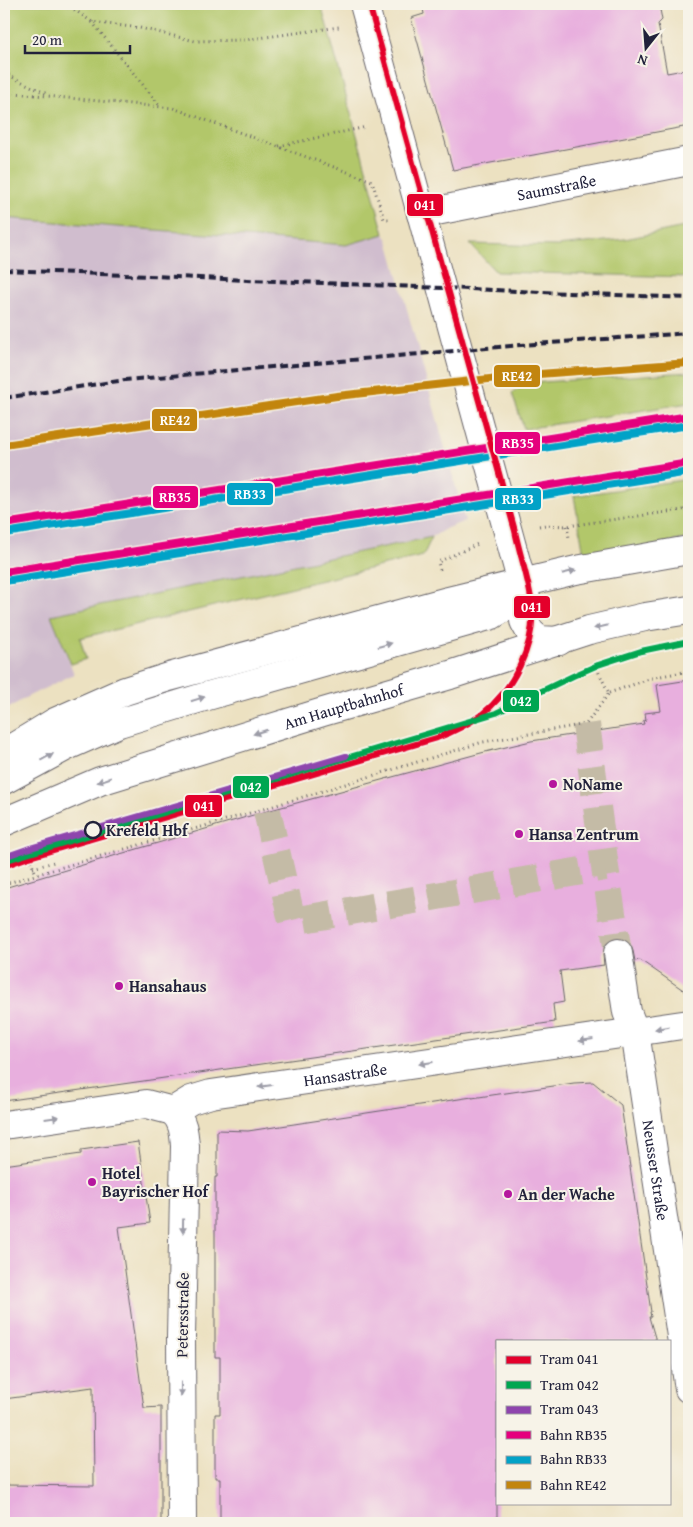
<svg xmlns="http://www.w3.org/2000/svg" width="693" height="1527" font-family="'Gentium Book Plus',serif">
	<style>
		.industrial { fill: #d0bdce }
		.green { fill: #b2c76b; stroke: #6a7453 }
		.building { fill: #e8afde }
		.lines { fill: none; stroke-linecap: round; stroke-linejoin: round }
		.minor-tunnel { stroke: #c4bba6; stroke-width: 28; stroke-dasharray: 28 14; stroke-linecap: butt }
		.minor-casing { stroke: #69656a; stroke-width: 30 }
		.path { stroke: #69656a; stroke-width: 3; stroke-dasharray: 1 4; stroke-linecap: butt }
		.minor { stroke: #fff; stroke-width: 28 }
		.rail { stroke: #22223b; stroke-width: 4; stroke-dasharray: 8 4; stroke-linecap: butt }
		.rail-1-casing { stroke: #f7f3e8; stroke-width: 11 }
		.rail-2-casing { stroke: #f7f3e8; stroke-width: 11 }
		.rail-3-casing { stroke: #f7f3e8; stroke-width: 11 }
		.rail-1 { stroke: #e5007d; stroke-width: 8 }
		.rail-2 { stroke: #02a2c7; stroke-width: 8 }
		.rail-3 { stroke: #c2850f; stroke-width: 8 }
		.tram-1-casing { stroke: #f7f3e8; stroke-width: 10 }
		.tram-2-casing { stroke: #f7f3e8; stroke-width: 10 }
		.tram-3-casing { stroke: #f7f3e8; stroke-width: 10 }
		.tram-1 { stroke: #e4002b; stroke-width: 6 }
		.tram-2 { stroke: #00a651; stroke-width: 6 }
		.tram-3 { stroke: #8e44ad; stroke-width: 6 }
		.oneway { fill: #9c9ca7 }
		.poi-dot { fill: #b5179e; stroke: #f7f3e8; stroke-width: 2 }
		.stop-dot { fill: #f7f3e8; stroke: #22223b; stroke-width: 2.5 }
		.labels { text-anchor: middle; stroke-width: 4; stroke-linejoin: round; paint-order: stroke }
		.street-label { font-size: 16px; fill: #22223b; stroke: #f7f3e8 }
		.poi-label { font-size: 16px; font-weight: bold; fill: #22223b; stroke: #f7f3e8; text-anchor: start }
		.stop-label { font-size: 16px; font-weight: bold; fill: #22223b; stroke: #f7f3e8; text-anchor: start }
		.line-badge { stroke: #f7f3e8; stroke-width: 2 }
		.badge-label { font-size: 14px; text-anchor: middle; font-weight: bold; fill: #fff }
	</style>
	<rect width="100%" height="100%" fill="#f7f3e8"/>
	<filter id="ink" filterUnits="userSpaceOnUse"><feTurbulence type="fractalNoise" baseFrequency=".02" numOctaves="2"/><feDisplacementMap in="SourceGraphic" scale="10" xChannelSelector="R" yChannelSelector="G"/><feConvolveMatrix kernelMatrix="1 2 1 2 8 2 1 2 1" color-interpolation-filters="sRGB"/></filter>
	<filter id="wash" filterUnits="userSpaceOnUse"><feTurbulence type="fractalNoise" baseFrequency=".0096" numOctaves="4" result="noise"/><feDisplacementMap in="SourceGraphic" scale="20" xChannelSelector="R" yChannelSelector="G"/><feGaussianBlur stdDeviation="1.12" result="paint"/><feColorMatrix in="noise" values="0 0 0 0 0 0 0 0 0 0 0 0 0 0 0 0 0 1.4 0 .05"/><feComposite in="paint" operator="in"/></filter>
	<g filter="url(#wash)">
		<rect width="100%" height="100%" fill="#ece1c1"/>
		<path class="industrial" d="M4,218L346,245L384,234L388,240L465,521L447,528L432,537L51,615L74,674L25,698L4,711Z"/>
		<g class="green">
			<path d="M4,4H321L384,234L346,245L4,218Z"/>
			<path d="M689,226V277L496,272L470,244L557,246L625,239Z"/>
			<path d="M689,372V403L524,429L512,393L529,383Z"/>
			<path d="M689,479V538L585,560L574,496Z"/>
			<path d="M432,537L423,556L80,638L86,659L71,664L51,615Z"/>
		</g>
		<g id="blocks">
			<g class="building">
				<path d="M422,4H659L662,20L658,24L667,73L689,69V126L453,170L411,18L424,14Z"/>
				<path d="M689,680V994L640,960L635,961L633,951L630,943L623,938H615L608,941L604,947L603,955L604,965L560,971L564,1002L553,1004L555,1022L4,1101V888L267,811L481,753L531,741L644,724L643,721L646,720L645,713L661,711L657,685Z"/>
				<path d="M593,1082L621,1105L651,1312H650L651,1317H649L656,1341H497V1523H220V1478H215V1414H220V1357H215V1177H217V1130L248,1131L472,1097V1098L574,1083Z"/>
				<path d="M138,1142L150,1223L119,1227L144,1408L161,1407V1523H4V1485L94,1486L93,1387L4,1399V1165L81,1154V1150Z"/>
			</g>
		</g>
	</g>
	<g filter="url(#ink)">
		<use href="#blocks" fill-opacity="0" stroke="#69656a" stroke-width="1"/>
		<g class="lines">
			<g class="minor-tunnel">
				<path d="M586,724L605,867L618,953"/>
				<path d="M267,811L292,921L605,867"/>
			</g>
			<g class="minor-casing">
				<g id="minor">
					<path d="M364,4L526,598L524,621L530,632L539,640L559,641"/>
					<path id="s1" d="M421,214L689,161"/>
					<path d="M4,753L55,722L125,691L169,677L448,601L576,570L689,550"/>
					<path d="M4,780L67,746L119,723L204,697L492,615L505,607L522,583"/>
					<path id="s2" d="M4,822L100,781L323,712L450,675L589,630L645,617L689,610"/>
					<path id="s3" d="M618,953L627,1012L635,1032L689,1389"/>
					<path d="M173,1111C183,1121 184,1132 185,1146L181,1337L182,1523"/>
					<path id="s4" d="M4,1125L146,1104L173,1111L191,1100L211,1094L689,1024"/>
				</g>
			</g>
			<g class="path">
				<path d="M66,4L92,22L140,28L195,41L244,40L339,27"/>
				<path d="M92,22L161,107"/>
				<path d="M4,73L49,95"/>
				<path d="M4,92L173,108L372,181L384,219H389"/>
				<path d="M279,146L366,127"/>
				<path d="M539,526L546,525L567,526L689,509"/>
				<path d="M567,526L569,538"/>
				<path d="M440,570L438,562L478,544"/>
				<path d="M609,693L655,677L689,671"/>
				<path d="M25,847L36,874"/>
				<path d="M33,868L54,862"/>
				<path d="M4,884L267,808L483,742L586,724L609,693L599,673L596,661"/>
			</g>
			<use href="#minor" class="minor"/>
			<g class="rail">
				<path d="M4,270L689,298"/>
				<path d="M4,398L125,380L521,345L689,333"/>
			</g>
			<g class="rail-1-casing">
				<g id="rail-1">
					<path d="M4,524L689,416"/>
					<path d="M4,572L689,463"/>
				</g>
			</g>
			<g class="rail-2-casing">
				<g id="rail-2">
					<path d="M5,533L689,425"/>
					<path d="M5,581L689,472"/>
				</g>
			</g>
			<g class="rail-3-casing">
				<path id="rail-3" d="M4,445L337,396L525,375L689,363"/>
			</g>
			<use href="#rail-1" class="rail-1"/>
			<use href="#rail-2" class="rail-2"/>
			<use href="#rail-3" class="rail-3"/>
			<g class="tram-1-casing">
				<path id="tram-1" d="M4,866L29,857L437,738C453,732 467,725 481,715C512,691 536,646 532,605C529,580 520,556 515,531L369,4"/>
			</g>
			<g class="tram-2-casing">
				<path id="tram-2" d="M7,860L496,713L573,676L598,665L641,651L689,641"/>
			</g>
			<g class="tram-3-casing">
				<path id="tram-3" d="M4,857L27,849L346,756"/>
			</g>
			<use href="#tram-1" class="tram-1"/>
			<use href="#tram-2" class="tram-2"/>
			<use href="#tram-3" class="tram-3"/>
		</g>
		<defs><path id="oneway-solid" d="M-6-.8H1V-3.2L6.5 0L1 3.2V.8H-6Z" transform="scale(1.25)"/></defs>
		<g class="oneway">
			<use href="#oneway-solid" transform="translate(569 572) rotate(-13)"/>
			<use href="#oneway-solid" transform="translate(601 627) rotate(167)"/>
			<use href="#oneway-solid" transform="translate(385 645) rotate(-16)"/>
			<use href="#oneway-solid" transform="translate(198 699) rotate(-17)"/>
			<use href="#oneway-solid" transform="translate(260 732) rotate(163)"/>
			<use href="#oneway-solid" transform="translate(47 757) rotate(-28)"/>
			<use href="#oneway-solid" transform="translate(104 780) rotate(161)"/>
			<use href="#oneway-solid" transform="translate(662 1028) rotate(171)"/>
			<use href="#oneway-solid" transform="translate(586 1040) rotate(172)"/>
			<use href="#oneway-solid" transform="translate(426 1063) rotate(172)"/>
			<use href="#oneway-solid" transform="translate(265 1086) rotate(172)"/>
			<use href="#oneway-solid" transform="translate(52 1118) rotate(-8)"/>
			<use href="#oneway-solid" transform="translate(183 1226) rotate(91)"/>
			<use href="#oneway-solid" transform="translate(181 1389) rotate(90)"/>
		</g>
	</g>
	<g class="poi-dot">
		<circle cx="553" cy="784" r="5"/>
		<circle cx="519" cy="834" r="5"/>
		<circle cx="119" cy="986" r="5"/>
		<circle cx="92" cy="1182" r="5"/>
		<circle cx="508" cy="1194" r="5"/>
	</g>
	<circle class="stop-dot" cx="93" cy="830" r="8"/>
	<g class="labels">
		<g class="street-label">
			<text dy="6" stroke="none"><textPath href="#s1" startOffset="138">Saumstraße</textPath></text>
			<text dy="6" stroke="none"><textPath href="#s2" startOffset="359">Am Hauptbahnhof</textPath></text>
			<text dy="6" stroke="none"><textPath href="#s4" startOffset="349">Hansastraße</textPath></text>
			<text dy="6" stroke="none"><textPath href="#s3" startOffset="221">Neusser Straße</textPath></text>
			<text transform="translate(182 1315) rotate(-89)" y="6">Petersstraße</text>
		</g>
		<g class="poi-label">
			<text x="563" y="790">NoName</text>
			<text x="529" y="840">Hansa Zentrum</text>
			<text x="129" y="992">Hansahaus</text>
			<text x="102" y="1179">Hotel<tspan x="102" dy="18">Bayrischer Hof</tspan></text>
			<text x="518" y="1200">An der Wache</text>
		</g>
		<g class="stop-label">
			<text x="106" y="836">Krefeld Hbf</text>
		</g>
	</g>
	<g class="line-badge">
		<rect x="406" y="193" width="38" height="24" rx="5" fill="#e4002b"/>
		<rect x="493" y="364" width="48" height="24" rx="5" fill="#c2850f"/>
		<rect x="151" y="408" width="47" height="24" rx="5" fill="#c2850f"/>
		<rect x="494" y="431" width="47" height="24" rx="5" fill="#e5007d"/>
		<rect x="226" y="482" width="48" height="24" rx="5" fill="#02a2c7"/>
		<rect x="152" y="485" width="47" height="24" rx="5" fill="#e5007d"/>
		<rect x="494" y="487" width="48" height="24" rx="5" fill="#02a2c7"/>
		<rect x="513" y="595" width="38" height="24" rx="5" fill="#e4002b"/>
		<rect x="502" y="689" width="38" height="24" rx="5" fill="#00a651"/>
		<rect x="232" y="775" width="38" height="24" rx="5" fill="#00a651"/>
		<rect x="184" y="794" width="39" height="24" rx="5" fill="#e4002b"/>
	</g>
	<g class="badge-label">
		<text x="425" y="210">041</text>
		<text x="517" y="381">RE42</text>
		<text x="175" y="425">RE42</text>
		<text x="518" y="448">RB35</text>
		<text x="250" y="499">RB33</text>
		<text x="175" y="502">RB35</text>
		<text x="518" y="504">RB33</text>
		<text x="532" y="612">041</text>
		<text x="521" y="706">042</text>
		<text x="251" y="792">042</text>
		<text x="204" y="811">041</text>
	</g>
	<rect width="693" height="1527" fill="none" stroke="#f7f3e8" stroke-width="20"/>
	<rect x="496" y="1340" width="175" height="165" fill="#f7f3e8" stroke="#a29fa3"/>
	<rect x="506" y="1356" width="25" height="8" fill="#e4002b" stroke="#a29fa3"/>
	<text x="540" y="1364" font-size="15" fill="#22223b">Tram 041</text>
	<rect x="506" y="1381" width="25" height="8" fill="#00a651" stroke="#a29fa3"/>
	<text x="540" y="1390" font-size="15" fill="#22223b">Tram 042</text>
	<rect x="506" y="1406" width="25" height="8" fill="#8e44ad" stroke="#a29fa3"/>
	<text x="540" y="1414" font-size="15" fill="#22223b">Tram 043</text>
	<rect x="506" y="1431" width="25" height="8" fill="#e5007d" stroke="#a29fa3"/>
	<text x="540" y="1440" font-size="15" fill="#22223b">Bahn RB35</text>
	<rect x="506" y="1456" width="25" height="8" fill="#02a2c7" stroke="#a29fa3"/>
	<text x="540" y="1464" font-size="15" fill="#22223b">Bahn RB33</text>
	<rect x="506" y="1481" width="25" height="8" fill="#c2850f" stroke="#a29fa3"/>
	<text x="540" y="1490" font-size="15" fill="#22223b">Bahn RE42</text>
	<g transform="translate(646 48) rotate(197)" stroke="#f7f3e8" stroke-width="4" paint-order="stroke">
	<path d="M0-4L9 19L0 12L-9 19Z" fill="#22223b"/>
	<text y="-8" font-size="14" font-weight="bold" text-anchor="middle" fill="#22223b">N</text>
	</g>
	<path d="M25 45v8h105v-8" fill="none" stroke="#22223b" stroke-width="2.5"/>
	<text x="32" y="45" font-size="15" fill="#22223b" stroke="#f7f3e8" stroke-width="4" paint-order="stroke">20 m</text>
</svg>
